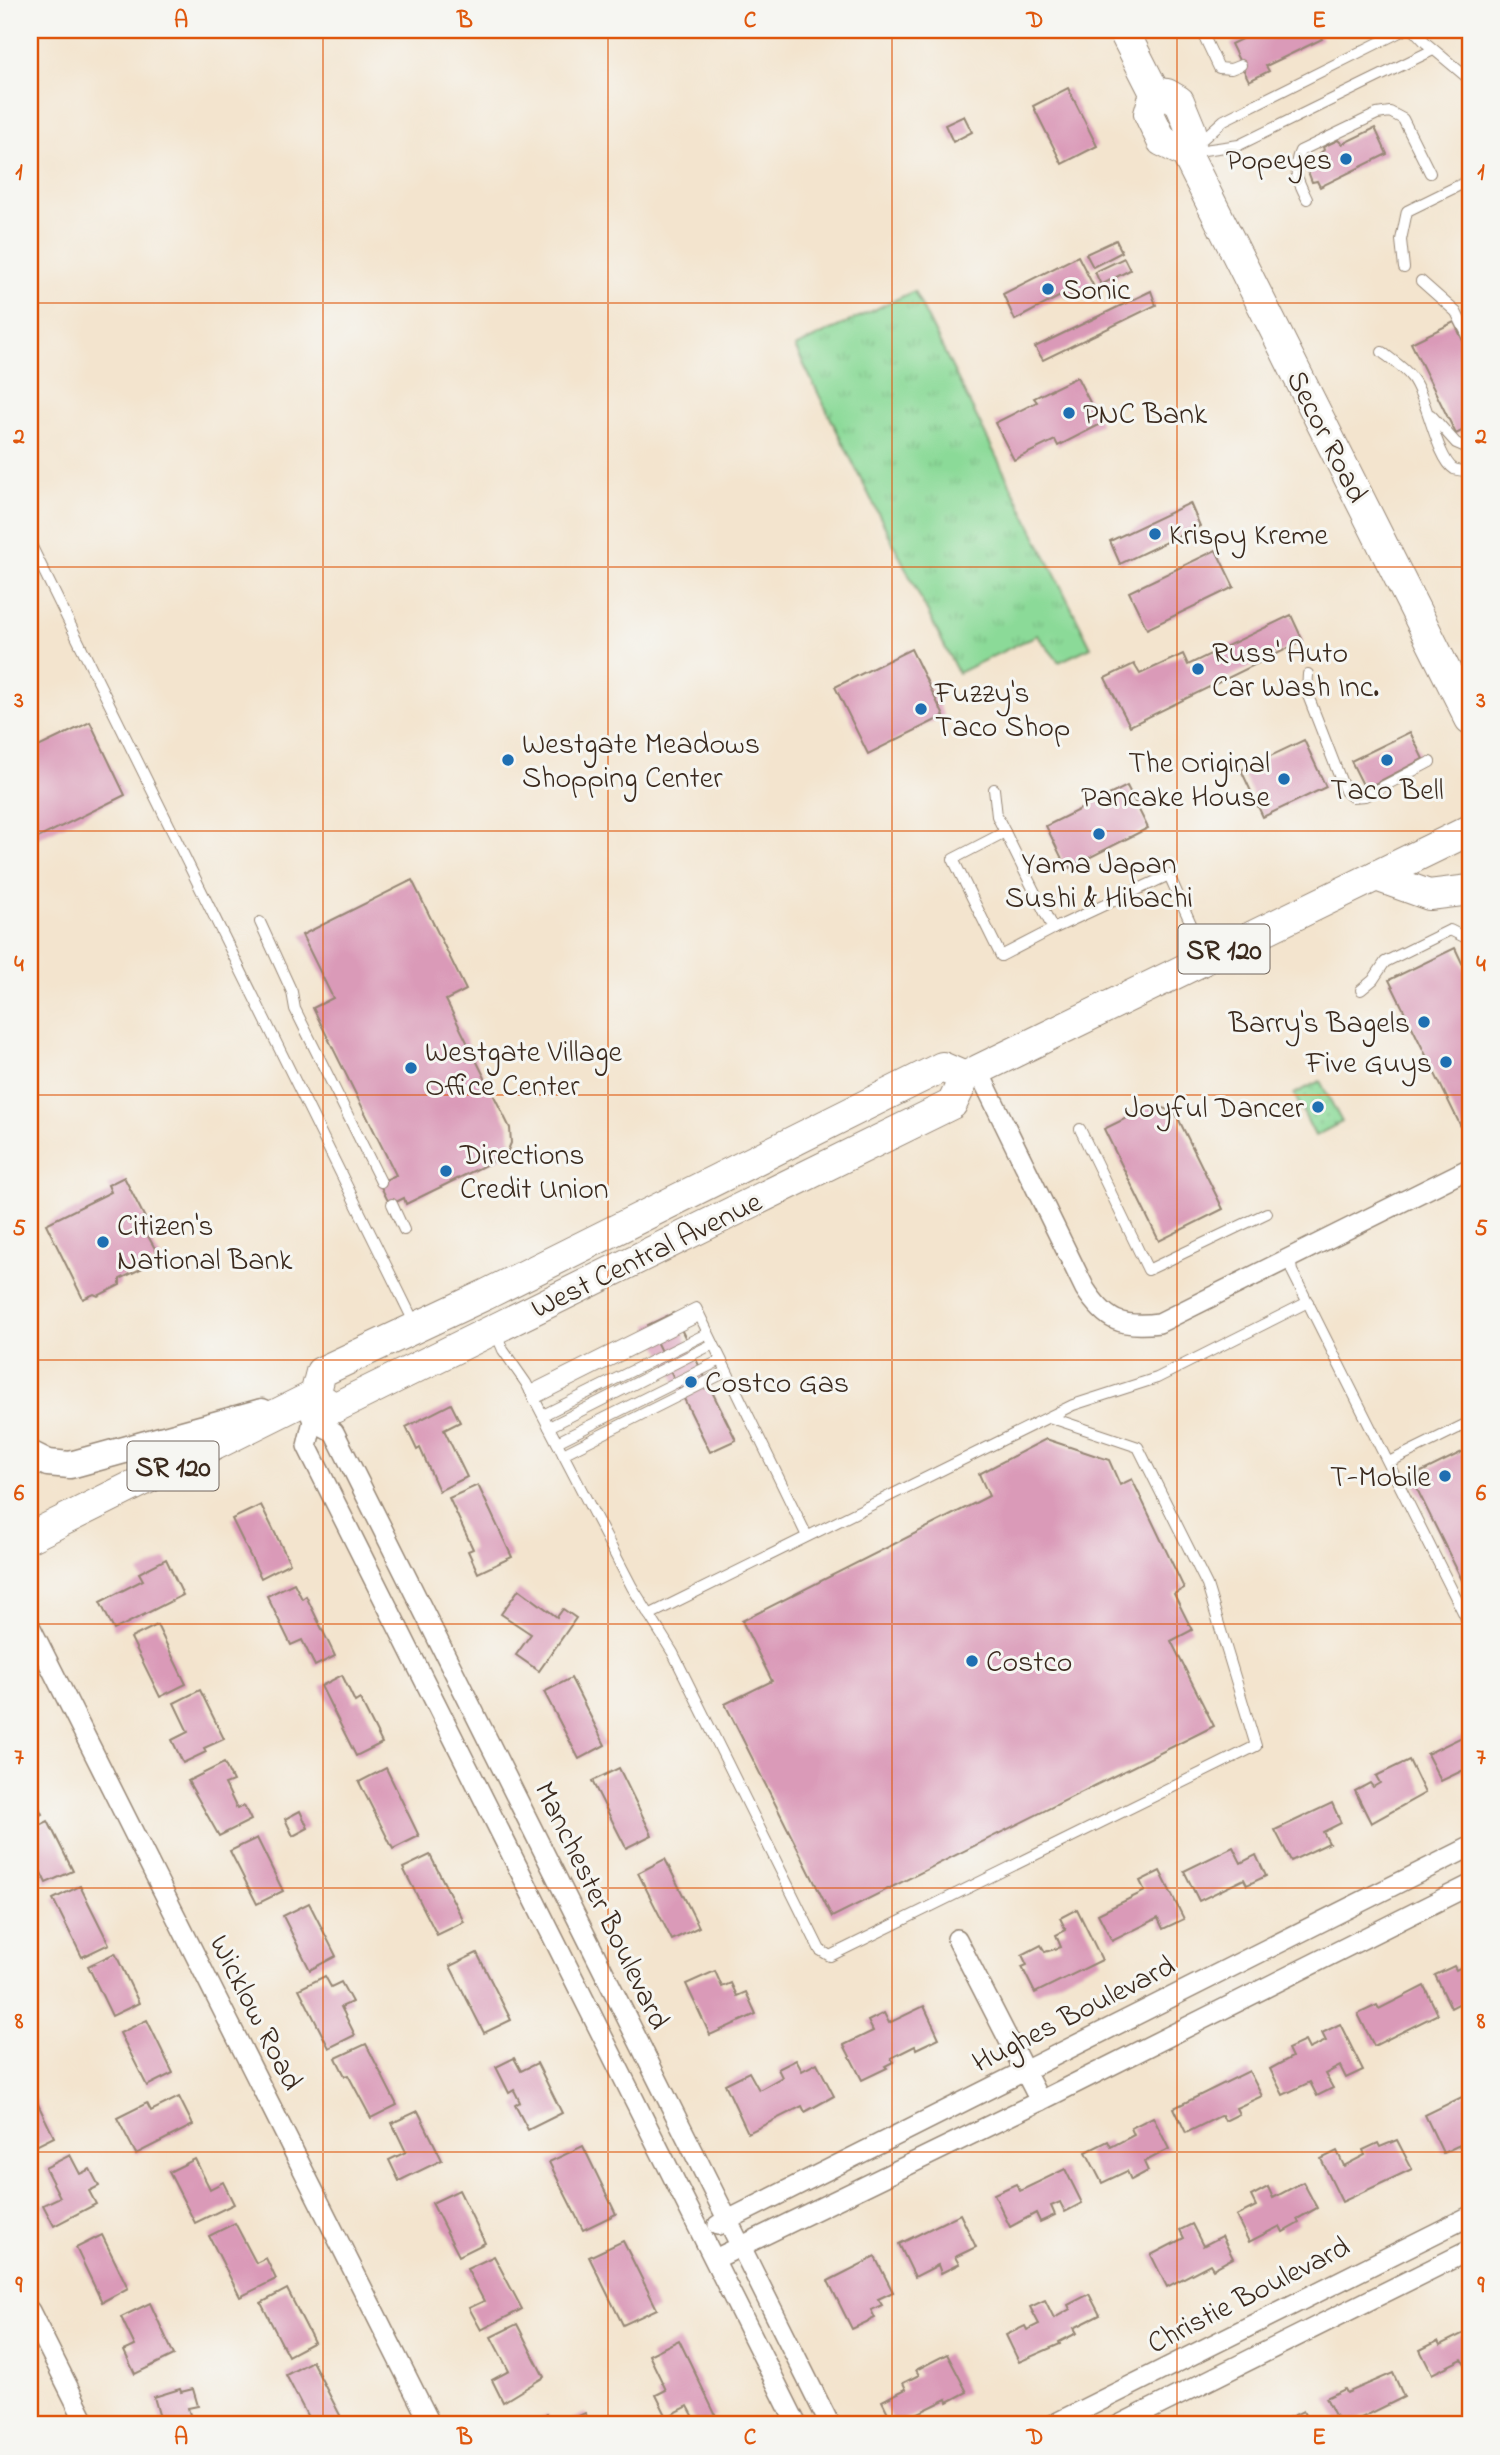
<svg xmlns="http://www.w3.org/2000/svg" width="1500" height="2455" font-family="'Indie Flower',sans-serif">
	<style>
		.grass { fill: url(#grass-tufts); stroke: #63825b; stroke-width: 2 }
		.park { fill: url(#park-dots); stroke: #63825b; stroke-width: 2 }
		.building { fill: #da9ab8 }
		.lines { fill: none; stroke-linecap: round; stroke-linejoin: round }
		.lane-casing { stroke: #978776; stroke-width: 12 }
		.street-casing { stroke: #978776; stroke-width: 22 }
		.secondary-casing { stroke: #978776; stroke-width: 29 }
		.primary-casing { stroke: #978776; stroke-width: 32 }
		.lane { stroke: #fff; stroke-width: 10 }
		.street { stroke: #fff; stroke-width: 19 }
		.secondary { stroke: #fff; stroke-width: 26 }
		.primary { stroke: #fff; stroke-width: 30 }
		.grid { fill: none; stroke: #df570d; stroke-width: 2; stroke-opacity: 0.55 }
		.poi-dot { fill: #1f6fb2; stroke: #f6f6f2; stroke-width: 2.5 }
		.labels { text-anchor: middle; stroke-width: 6; stroke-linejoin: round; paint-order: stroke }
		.shield { fill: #f6f6f2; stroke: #73675e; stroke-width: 2 }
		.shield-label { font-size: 28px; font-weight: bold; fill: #3b2a1e }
		.poi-label { font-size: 30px; fill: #3b2a1e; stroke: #f6f6f2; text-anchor: start }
		.street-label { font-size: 30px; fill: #3b2a1e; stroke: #f6f6f2 }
		.neatline { fill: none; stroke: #df570d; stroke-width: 2.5 }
		.grid-label { font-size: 23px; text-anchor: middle; font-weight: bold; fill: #df570d }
	</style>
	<defs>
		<pattern id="grass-tufts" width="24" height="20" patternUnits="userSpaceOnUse" patternTransform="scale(1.75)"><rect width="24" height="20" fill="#8bda98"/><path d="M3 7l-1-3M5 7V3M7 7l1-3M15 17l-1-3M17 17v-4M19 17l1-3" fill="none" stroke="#79bb83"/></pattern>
		<pattern id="park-dots" width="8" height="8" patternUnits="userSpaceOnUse" patternTransform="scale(1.75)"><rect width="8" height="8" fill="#8bda98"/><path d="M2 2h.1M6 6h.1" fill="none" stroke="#79bb83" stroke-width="1.8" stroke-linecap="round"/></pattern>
	</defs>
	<rect width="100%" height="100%" fill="#f6f6f2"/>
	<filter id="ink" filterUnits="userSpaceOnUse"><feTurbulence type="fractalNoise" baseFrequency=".0143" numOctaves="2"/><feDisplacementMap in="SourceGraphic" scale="14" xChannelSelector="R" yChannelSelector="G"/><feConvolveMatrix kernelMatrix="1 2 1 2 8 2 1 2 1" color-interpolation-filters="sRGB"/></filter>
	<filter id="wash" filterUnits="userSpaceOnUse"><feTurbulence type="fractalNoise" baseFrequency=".00686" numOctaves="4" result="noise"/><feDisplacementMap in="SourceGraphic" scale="28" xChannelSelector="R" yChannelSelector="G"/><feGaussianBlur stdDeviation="1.57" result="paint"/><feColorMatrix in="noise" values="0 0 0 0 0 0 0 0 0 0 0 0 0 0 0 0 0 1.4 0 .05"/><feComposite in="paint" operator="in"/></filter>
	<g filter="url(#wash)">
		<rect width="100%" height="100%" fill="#f3e4ce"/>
		<path class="grass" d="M914,291L1091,647L1059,662L1037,635L958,673L795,347Z"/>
		<path class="park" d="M1320,1081L1342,1122L1315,1136L1294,1094Z"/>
		<g id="blocks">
			<g class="building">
				<path d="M1260,30H1317L1322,39L1266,66L1269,71L1249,81L1231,44Z"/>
				<path d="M1068,88L1097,146L1062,164L1033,106Z"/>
				<path d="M964,116L972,132L953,142L945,125Z"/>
				<path d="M1375,128L1387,154L1320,187L1317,181L1312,182L1306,166L1321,156L1320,153L1324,150L1323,147L1338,140L1342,144Z"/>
				<path d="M1116,240L1122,252L1093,267L1086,254Z"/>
				<path d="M1078,256L1093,285L1066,298L1064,294L1015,320L1003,294Z"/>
				<path d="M1124,258L1130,270L1101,285L1095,272Z"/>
				<path d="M1151,291L1156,305L1043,360L1035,347Z"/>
				<path d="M1454,322L1470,355V427L1456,434L1411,343Z"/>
				<path d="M1077,377L1101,424L1058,446L1055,440L1014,460L995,423L1037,402L1034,398Z"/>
				<path d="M1190,503L1200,526L1120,564L1110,541Z"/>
				<path d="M1216,550L1234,587L1147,629L1129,592Z"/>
				<path d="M1291,615L1303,641L1130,726L1105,678L1134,664L1140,674L1183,654L1188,665Z"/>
				<path d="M911,649L944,716L868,754L835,687Z"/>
				<path d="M90,722L125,795L30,842V751Z"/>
				<path d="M1410,732L1423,759L1365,789L1351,761Z"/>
				<path d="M1304,740L1326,787L1263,817L1241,770Z"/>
				<path d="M1127,786L1148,828L1067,869L1046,826Z"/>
				<path d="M412,880L466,990L446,1000L510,1128L511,1143L506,1155L406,1204L404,1198L390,1205L379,1183L396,1175L313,1008L333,998L302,935Z"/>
				<path d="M1455,948L1470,980V1140L1468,1141L1389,980Z"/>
				<path d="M1153,1105L1175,1112L1223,1209L1159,1241L1104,1129Z"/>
				<path d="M124,1177L146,1220L140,1222L161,1259L120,1279V1285L98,1296L94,1294L83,1299L46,1224L111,1192L108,1185Z"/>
				<path d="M673,1313L736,1440L710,1452L648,1325Z"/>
				<path d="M451,1404L460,1422L444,1430L467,1477L439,1491L420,1448L417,1450L406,1427Z"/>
				<path d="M1046,1439L1109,1460L1120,1485L1132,1479L1184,1588L1174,1594L1192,1630L1171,1641L1214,1726L832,1917L725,1704L772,1681L742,1621L989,1496L979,1474Z"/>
				<path d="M1470,1448V1596L1411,1477Z"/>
				<path d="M478,1485L512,1557L478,1573L468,1551L473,1549L449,1498Z"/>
				<path d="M261,1505L290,1563L261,1578L232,1519Z"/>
				<path d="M166,1559L183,1595L114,1630L100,1602L143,1580L139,1573Z"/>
				<path d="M294,1583L302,1599L306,1596L335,1656L315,1666L302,1640L291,1645L267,1596Z"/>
				<path d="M519,1589L557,1617L563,1609L576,1618L539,1671L516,1655L531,1634L501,1614Z"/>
				<path d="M157,1625L186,1684L160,1697L131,1638Z"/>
				<path d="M342,1675L355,1702L360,1699L382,1743L356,1756L321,1686Z"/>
				<path d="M571,1678L605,1745L579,1759L544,1692Z"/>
				<path d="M200,1690L224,1739L204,1748L206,1752L183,1763L172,1740L188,1732L174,1703Z"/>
				<path d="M1470,1733V1767L1441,1781L1427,1754Z"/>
				<path d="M1409,1760L1425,1793L1371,1823L1355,1791L1370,1783L1373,1787L1380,1783L1376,1776Z"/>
				<path d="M224,1763L233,1781L225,1784L237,1809L244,1806L251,1820L219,1836L188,1781Z"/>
				<path d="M386,1768L419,1836L393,1849L359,1782Z"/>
				<path d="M619,1768L652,1835L626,1848L592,1781Z"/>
				<path d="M30,1789L42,1814L30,1820Z"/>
				<path d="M1332,1803L1341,1823L1323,1832L1329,1843L1291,1861L1275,1830Z"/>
				<path d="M300,1811L308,1828L293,1836L285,1819Z"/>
				<path d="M48,1821L73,1871L46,1883L30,1850V1830Z"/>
				<path d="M257,1838L283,1891L257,1904L230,1851Z"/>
				<path d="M1233,1847L1241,1863L1256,1855L1266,1876L1247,1885L1244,1879L1199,1901L1184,1871Z"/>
				<path d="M430,1855L464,1922L437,1935L403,1868Z"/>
				<path d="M665,1859L699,1927L672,1940L638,1873Z"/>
				<path d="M1160,1871L1184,1919L1163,1929L1158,1918L1112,1941L1098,1914L1145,1891L1140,1881Z"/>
				<path d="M80,1886L109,1944L82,1957L53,1899Z"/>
				<path d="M309,1903L336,1956L310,1970L283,1916Z"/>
				<path d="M1077,1909L1102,1960L1035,1993L1022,1967L1027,1965L1022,1955L1041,1945L1045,1952L1061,1947L1056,1935L1066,1930L1060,1918Z"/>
				<path d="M115,1953L139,2003L112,2016L88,1966Z"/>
				<path d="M477,1953L511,2020L484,2033L450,1966Z"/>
				<path d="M1470,1963V1998L1451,2008L1435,1975L1454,1966L1456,1970Z"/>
				<path d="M715,1971L722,1987L731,1983L737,1996L746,1992L756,2014L710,2035L686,1984Z"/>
				<path d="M325,1976L331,1987L341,1982L352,2002L341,2007L355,2035L329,2048L299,1989Z"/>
				<path d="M1424,1986L1438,2014L1374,2046L1358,2014L1377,2005L1379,2009Z"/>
				<path d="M924,2006L939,2038L916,2049L915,2046L891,2058L893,2062L885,2066L887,2068L862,2080L844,2045L873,2031L868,2021L884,2013L889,2023Z"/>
				<path d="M147,2020L173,2073L147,2086L120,2033Z"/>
				<path d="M1340,2024L1363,2070L1346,2078L1340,2066L1325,2074L1333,2088L1317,2096L1310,2082L1283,2095L1270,2069L1292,2057L1288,2049L1305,2041L1309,2049L1326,2041L1322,2033Z"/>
				<path d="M366,2044L397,2105L371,2118L348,2075L345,2076L336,2058Z"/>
				<path d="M514,2058L521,2071L537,2063L562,2113L528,2130L515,2105L520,2102L514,2090L509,2093L496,2067Z"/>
				<path d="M796,2060L802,2071L817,2063L834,2096L805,2112L802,2106L748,2133L725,2084L749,2072L759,2090L782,2077L778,2069Z"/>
				<path d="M1249,2071L1262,2096L1236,2108L1239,2114L1225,2121L1222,2115L1186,2133L1174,2108Z"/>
				<path d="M30,2088L54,2137L30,2149Z"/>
				<path d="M1470,2093V2136L1462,2140L1464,2143L1443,2153L1425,2115Z"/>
				<path d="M179,2097L193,2125L136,2154L117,2118L147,2103L151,2111Z"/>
				<path d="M418,2111L442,2160L399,2181L389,2160L406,2152L392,2123Z"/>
				<path d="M1153,2117L1169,2149L1144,2162L1148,2171L1131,2180L1127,2171L1102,2183L1086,2152L1108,2141L1111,2147L1134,2135L1131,2128Z"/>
				<path d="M1397,2140L1412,2169L1342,2202L1321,2159L1337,2151L1344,2166L1365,2155L1363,2150L1378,2143L1380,2147Z"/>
				<path d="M583,2146L616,2214L583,2230L549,2162Z"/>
				<path d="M70,2155L80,2174L90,2169L99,2186L89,2191L96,2204L54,2226L43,2205L60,2197L45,2168Z"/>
				<path d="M195,2159L210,2189L223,2182L234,2204L195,2223L169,2172Z"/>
				<path d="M1065,2169L1082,2203L1065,2212L1060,2202L1051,2206L1055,2215L1040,2222L1036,2213L1010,2227L994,2194L1016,2184L1020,2191Z"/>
				<path d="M1303,2182L1317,2208L1297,2219L1299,2223L1283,2232L1280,2226L1249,2242L1236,2216L1256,2206L1251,2196L1268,2187L1273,2198Z"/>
				<path d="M459,2190L485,2243L459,2256L432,2203Z"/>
				<path d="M960,2214L976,2247L955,2257L959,2264L941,2273L938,2265L915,2277L899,2244Z"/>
				<path d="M235,2223L256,2263L266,2258L276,2279L240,2297L209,2236Z"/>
				<path d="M1192,2224L1203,2246L1222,2236L1233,2258L1213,2269L1210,2264L1167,2287L1151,2255L1184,2238L1180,2230Z"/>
				<path d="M102,2235L128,2288L102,2302L76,2248Z"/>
				<path d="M623,2241L657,2309L623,2325L589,2257Z"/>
				<path d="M494,2256L522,2309L481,2330L469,2308L484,2301L467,2269Z"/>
				<path d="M875,2257L893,2292L878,2299L882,2305L871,2310L875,2318L852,2329L828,2281Z"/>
				<path d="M287,2289L314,2342L288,2356L261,2303Z"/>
				<path d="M1089,2294L1100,2315L1074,2328L1077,2333L1059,2342L1060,2344L1019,2362L1006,2335L1025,2326L1027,2330L1039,2324L1030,2307L1045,2300L1054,2318L1070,2309L1068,2305Z"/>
				<path d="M150,2303L174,2355L135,2374L124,2351L135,2346L121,2317Z"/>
				<path d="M517,2324L544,2377L503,2402L492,2380L509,2371L491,2337Z"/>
				<path d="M1470,2330V2361L1465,2364L1462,2359L1432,2374L1420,2350L1438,2341L1440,2345Z"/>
				<path d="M679,2340L716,2416L698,2425L688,2406L667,2417L656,2395L666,2390L649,2355Z"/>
				<path d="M947,2354L967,2392L948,2402L947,2399L894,2425L882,2401L906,2389L903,2383L919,2375L916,2370Z"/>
				<path d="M312,2361L343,2421L333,2425H312L286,2375Z"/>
				<path d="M1393,2373L1404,2397L1347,2425H1340L1326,2398L1345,2389L1347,2393Z"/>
				<path d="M180,2389L181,2392L193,2389L198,2406L188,2408L193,2425H162L154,2397Z"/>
				<path d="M1303,2411L1310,2425H1268L1279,2420L1280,2422Z"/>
				<path d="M585,2413L592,2425H560Z"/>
				<path d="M547,2414L553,2425H531L530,2423Z"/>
			</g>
		</g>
	</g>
	<g filter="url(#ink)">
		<use href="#blocks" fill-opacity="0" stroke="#978776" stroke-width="2"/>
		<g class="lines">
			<g class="lane-casing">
				<g id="lane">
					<path d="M1201,30L1219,68L1231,69L1241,65"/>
					<path d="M1414,30L1426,43L1470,80"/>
					<path d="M30,31L32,30"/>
					<path d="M1197,144L1224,120L1404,30"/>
					<path d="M1190,152L1239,145L1433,50"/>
					<path d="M1307,199C1299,183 1291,169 1300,151L1377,114L1390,112L1403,119L1430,173"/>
					<path d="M1404,268L1401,240L1407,211L1470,180"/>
					<path d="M1421,281L1456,312L1470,340"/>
					<path d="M1382,352C1392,360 1405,368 1412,378C1427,397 1437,459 1454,469C1459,471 1465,471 1470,471"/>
					<path d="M1431,415L1456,443L1470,449"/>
					<path d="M30,543L415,1324"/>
					<path d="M1308,674L1307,693L1345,791L1352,797L1365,796L1430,762"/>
					<path d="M1455,679L1470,672"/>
					<path d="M994,789L997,816L1053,929L1169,875L1206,957"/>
					<path d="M1005,832L953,859L1001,956L1053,929"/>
					<path d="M260,922L292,992L295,1009L381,1182"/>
					<path d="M1361,990L1373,980L1385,962L1450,930L1470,940"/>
					<path d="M1080,1129L1148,1270L1267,1213"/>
					<path d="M392,1204L404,1230"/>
					<path d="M1290,1258L1292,1271L1470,1626"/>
					<path d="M495,1331L503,1350L526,1383L632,1587L673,1653L820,1950L830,1956L1256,1746L1207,1585L1138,1447L1049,1417"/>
					<path d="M530,1391L696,1308L807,1536"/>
					<path d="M534,1399L699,1316"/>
					<path d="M543,1415L708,1333"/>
					<path d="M549,1427L713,1344"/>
					<path d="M557,1442L721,1360"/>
					<path d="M563,1454L726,1372"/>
					<path d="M1389,1462L1470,1422"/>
					<path d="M649,1615L1073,1405L1157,1378L1308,1302"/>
				</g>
			</g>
			<g class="street-casing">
				<g id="street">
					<path d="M978,1070L1085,1289C1106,1321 1121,1328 1159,1323L1470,1168"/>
					<path d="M305,1400L313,1421L307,1446L797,2425"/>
					<path d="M313,1421L334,1432L830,2425"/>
					<path d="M30,1626L431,2425"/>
					<path d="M957,1939L1040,2101"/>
					<path d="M718,2225L1470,1847"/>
					<path d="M715,2259L1040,2101L1470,1885"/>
					<path d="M30,2311L87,2425"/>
					<path d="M1052,2425L1470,2216"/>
					<path d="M1119,2425L1470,2250"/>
				</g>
			</g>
			<g class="secondary-casing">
				<path id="secondary" d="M30,1454L48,1463L70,1465L262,1412"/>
			</g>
			<g class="primary-casing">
				<g id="primary">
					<path d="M1123,30L1155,93L1149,114L1162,141L1186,153L1470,719"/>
					<path d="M1155,93L1167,94L1179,101L1191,130L1186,153"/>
					<path d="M1376,876L1429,895L1470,890"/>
					<path d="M315,1395L334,1408L952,1104L965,1077L978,1070L1470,830"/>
					<path d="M30,1537L315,1395L321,1372L485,1295L942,1067L965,1077"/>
				</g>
			</g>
			<use href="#lane" class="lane"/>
			<use href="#street" class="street"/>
			<use href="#secondary" class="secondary"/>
			<use href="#primary" class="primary"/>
		</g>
	</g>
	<path class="grid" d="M323,30V2425M608,30V2425M892,30V2425M1177,30V2425M30,303H1470M30,567H1470M30,831H1470M30,1095H1470M30,1360H1470M30,1624H1470M30,1888H1470M30,2152H1470"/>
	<g class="poi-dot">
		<circle cx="1346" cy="159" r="7"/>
		<circle cx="1048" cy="289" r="7"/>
		<circle cx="1069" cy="413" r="7"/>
		<circle cx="1155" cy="534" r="7"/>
		<circle cx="1198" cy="669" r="7"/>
		<circle cx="921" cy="709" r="7"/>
		<circle cx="508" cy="760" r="7"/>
		<circle cx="1387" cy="760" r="7"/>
		<circle cx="1284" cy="779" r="7"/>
		<circle cx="1099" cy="834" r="7"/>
		<circle cx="1424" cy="1022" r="7"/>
		<circle cx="1446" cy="1062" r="7"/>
		<circle cx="411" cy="1068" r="7"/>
		<circle cx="1318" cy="1107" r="7"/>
		<circle cx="446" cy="1171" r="7"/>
		<circle cx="103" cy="1242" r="7"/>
		<circle cx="691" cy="1382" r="7"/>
		<circle cx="1445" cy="1476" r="7"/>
		<circle cx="972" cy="1661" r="7"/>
	</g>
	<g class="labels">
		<g class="shield">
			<rect x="1178.5" y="924.5" width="91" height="49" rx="5"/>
			<rect x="127.5" y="1441.5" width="91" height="49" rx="5"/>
		</g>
		<g class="shield-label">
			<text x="1224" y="959">SR 120</text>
			<text x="173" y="1476">SR 120</text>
		</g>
		<g class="poi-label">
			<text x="1332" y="169" text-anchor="end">Popeyes</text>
			<text x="1062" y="299">Sonic</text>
			<text x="1083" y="423">PNC Bank</text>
			<text x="1169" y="544">Krispy Kreme</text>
			<text x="1212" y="662">Russ' Auto<tspan x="1212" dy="34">Car Wash Inc.</tspan></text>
			<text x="935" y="702">Fuzzy's<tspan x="935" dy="34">Taco Shop</tspan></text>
			<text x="522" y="753">Westgate Meadows<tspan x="522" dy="34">Shopping Center</tspan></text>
			<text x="1270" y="772" text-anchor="end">The Original<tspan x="1270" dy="34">Pancake House</tspan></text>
			<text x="1387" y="799" text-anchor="middle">Taco Bell</text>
			<text x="1099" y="873" text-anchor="middle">Yama Japan<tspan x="1099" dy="34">Sushi &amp; Hibachi</tspan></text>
			<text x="1410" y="1032" text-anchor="end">Barry's Bagels</text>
			<text x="425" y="1061">Westgate Village<tspan x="425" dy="34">Office Center</tspan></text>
			<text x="1432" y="1072" text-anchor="end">Five Guys</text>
			<text x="1304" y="1117" text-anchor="end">Joyful Dancer</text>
			<text x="460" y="1164">Directions<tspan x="460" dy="34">Credit Union</tspan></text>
			<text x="117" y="1235">Citizen's<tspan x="117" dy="34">National Bank</tspan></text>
			<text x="705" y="1392">Costco Gas</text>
			<text x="1431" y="1486" text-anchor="end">T-Mobile</text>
			<text x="986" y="1671">Costco</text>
		</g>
		<g class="street-label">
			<text transform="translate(1328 436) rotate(63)" y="10">Secor Road</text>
			<text transform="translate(646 1254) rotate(-26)" y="10">West Central Avenue</text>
			<text transform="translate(603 1905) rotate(64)" y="10">Manchester Boulevard</text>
			<text transform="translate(257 2012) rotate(63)" y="10">Wicklow Road</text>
			<text transform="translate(1073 2013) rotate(-27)" y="10">Hughes Boulevard</text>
			<text transform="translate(1248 2294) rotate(-27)" y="10">Christie Boulevard</text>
		</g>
	</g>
	<rect width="1500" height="2455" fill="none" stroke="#f6f6f2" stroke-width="77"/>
	<rect x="38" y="38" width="1424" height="2378" class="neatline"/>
	<g class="grid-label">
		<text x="181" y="27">A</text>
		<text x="465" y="27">B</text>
		<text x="750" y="27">C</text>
		<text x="1035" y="27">D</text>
		<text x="1319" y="27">E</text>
		<text x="19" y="179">1</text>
		<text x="1481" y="179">1</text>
		<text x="19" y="443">2</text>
		<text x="1481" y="443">2</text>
		<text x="19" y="707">3</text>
		<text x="1481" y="707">3</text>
		<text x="19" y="971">4</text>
		<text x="1481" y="971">4</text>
		<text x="19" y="1235">5</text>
		<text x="1481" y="1235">5</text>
		<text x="19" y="1500">6</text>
		<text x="1481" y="1500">6</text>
		<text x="19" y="1764">7</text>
		<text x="1481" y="1764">7</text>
		<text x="19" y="2028">8</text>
		<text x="1481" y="2028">8</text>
		<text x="19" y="2292">9</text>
		<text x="1481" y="2292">9</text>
		<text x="181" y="2444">A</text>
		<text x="465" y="2444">B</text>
		<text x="750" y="2444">C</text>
		<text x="1035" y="2444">D</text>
		<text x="1319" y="2444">E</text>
	</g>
</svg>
